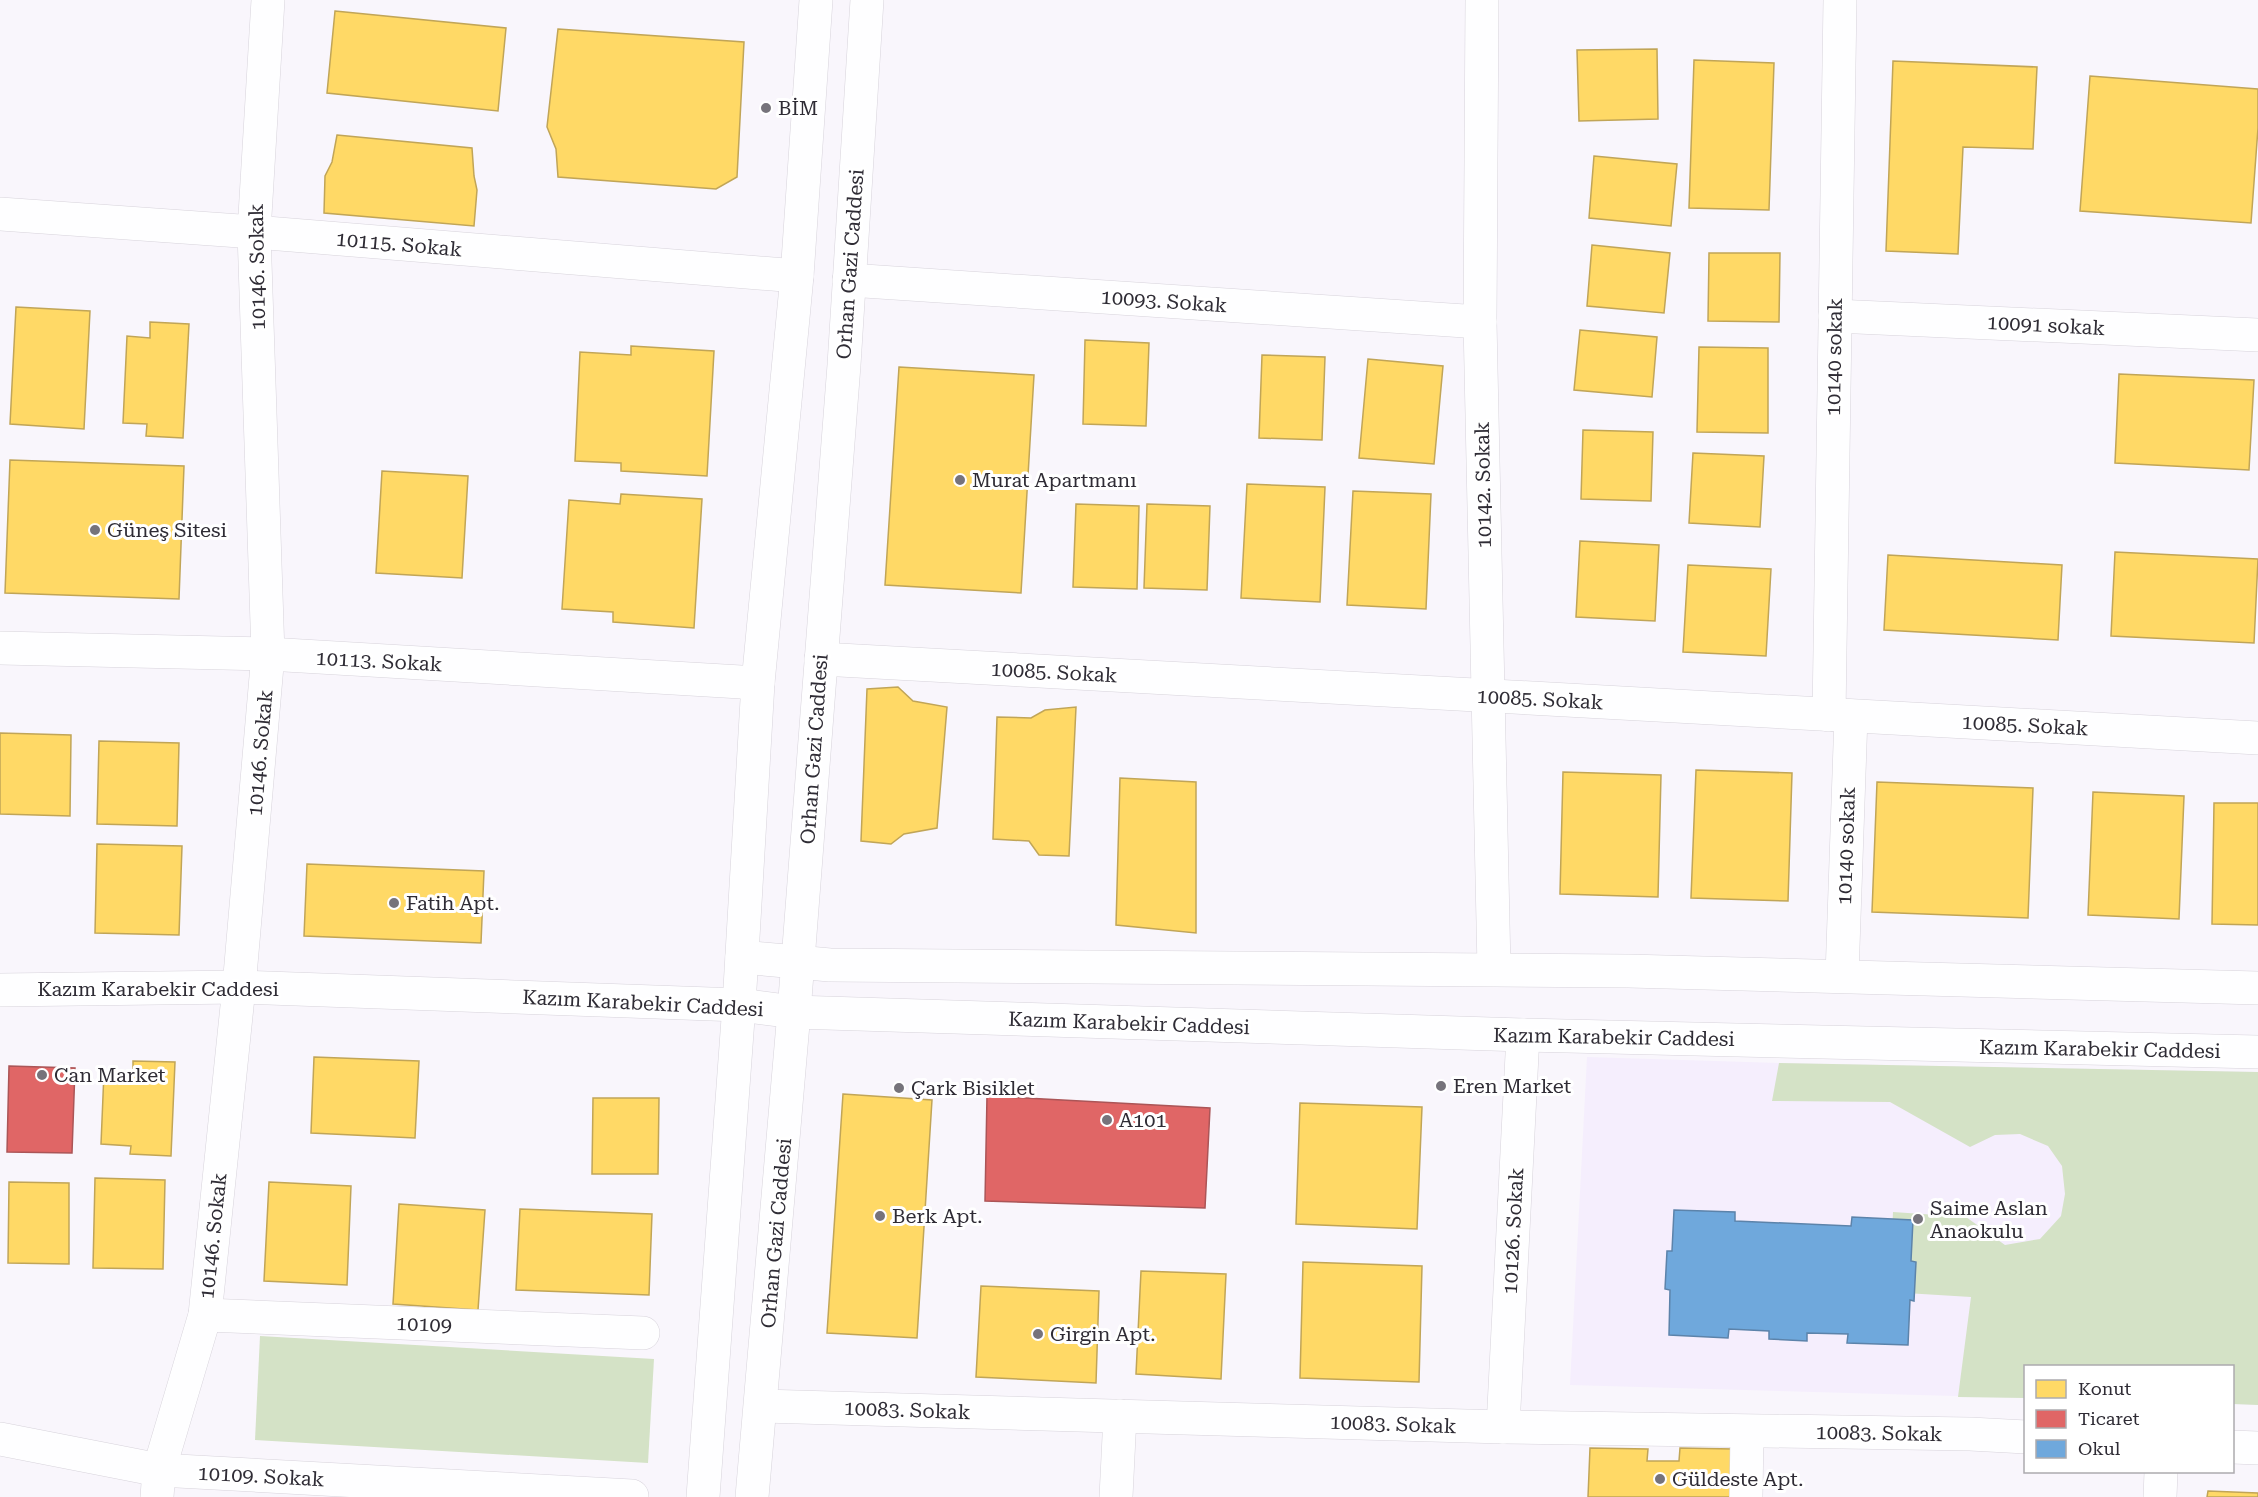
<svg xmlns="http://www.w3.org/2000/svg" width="2258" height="1497" font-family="'Roboto Serif',serif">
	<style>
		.education { fill: #f5eefd }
		.green { fill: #d4e2c6 }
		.homes { fill: #ffd966; stroke: #c1a557; stroke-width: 1.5 }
		.shops { fill: #e06666; stroke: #ab5557; stroke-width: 1.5 }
		.schools { fill: #6fa8dc; stroke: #5c83aa; stroke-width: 1.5 }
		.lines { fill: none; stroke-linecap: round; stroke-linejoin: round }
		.street-casing { stroke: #d7d3db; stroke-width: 34 }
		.secondary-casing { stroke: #d7d3db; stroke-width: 34 }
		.street { stroke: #fefeff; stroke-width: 33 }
		.secondary { stroke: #fefeff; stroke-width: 33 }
		.poi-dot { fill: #76737b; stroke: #fff; stroke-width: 2 }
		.labels { text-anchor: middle; stroke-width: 6; stroke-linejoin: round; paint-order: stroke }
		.poi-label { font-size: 20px; fill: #2f2c35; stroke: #fff; text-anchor: start }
		.street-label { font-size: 20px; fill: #2f2c35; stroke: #fff }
	</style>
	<rect width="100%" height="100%" fill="#f9f6fc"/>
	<path class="education" d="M1587,1057L1779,1063L2258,1072V1405L2233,1404L2232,1366H2026L2025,1398L1570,1385Z"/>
	<g class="green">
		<path d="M1779,1063L2258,1072V1405L2233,1404L2232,1366H2026L2025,1398L1958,1397L1971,1297L1889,1292L1893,1212L1966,1217L2005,1245L2040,1239L2061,1216L2065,1194L2062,1166L2048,1146L2020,1134L1995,1135L1970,1147L1890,1102L1772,1101Z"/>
		<path d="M260,1336L654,1359L648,1463L255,1440Z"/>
	</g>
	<g class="homes">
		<path d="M335,11L506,28L498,111L327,93Z"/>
		<path d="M558,29L744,42L737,177L716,189L558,177L556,149L547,127Z"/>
		<path d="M1657,49L1658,119L1579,121L1577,50Z"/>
		<path d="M1694,60L1774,63L1769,210L1689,208Z"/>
		<path d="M1893,61L2037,67L2033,149L1963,147L1958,254L1886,251Z"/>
		<path d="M2090,76L2258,89V128L2251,223L2080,211Z"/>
		<path d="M337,135L472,148L474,176L477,190L474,226L324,213L325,176L332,162Z"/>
		<path d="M1594,156L1677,164L1671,226L1589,218Z"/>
		<path d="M1592,245L1670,253L1664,313L1587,306Z"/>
		<path d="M1709,253H1780L1779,322L1708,321Z"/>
		<path d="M16,307L90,311L84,429L10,424Z"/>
		<path d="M150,322L189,324L183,438L146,436L147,424L123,423L127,336L150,338Z"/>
		<path d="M1580,330L1657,337L1652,397L1574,390Z"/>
		<path d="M1085,340L1149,343L1146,426L1083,424Z"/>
		<path d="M631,346L714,351L707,476L621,471V463L575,461L580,352L631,355Z"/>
		<path d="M1699,347L1768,348V433L1697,432Z"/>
		<path d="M1262,355L1325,357L1322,440L1259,438Z"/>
		<path d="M1368,359L1443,366L1434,464L1359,458Z"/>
		<path d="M899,367L1034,375L1021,593L885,585Z"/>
		<path d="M2119,374L2254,380L2249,470L2115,463Z"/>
		<path d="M1583,430L1653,432L1651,501L1581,499Z"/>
		<path d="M1693,453L1764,456L1760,527L1689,523Z"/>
		<path d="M10,460L184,466L179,599L5,593Z"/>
		<path d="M382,471L468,476L462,578L376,573Z"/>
		<path d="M1247,484L1325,487L1320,602L1241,598Z"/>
		<path d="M1353,491L1431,494L1426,609L1347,605Z"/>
		<path d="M621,494L702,499L694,628L613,622V612L562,609L569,500L620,504Z"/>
		<path d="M1076,504L1139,506L1137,589L1073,587Z"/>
		<path d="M1147,504L1210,506L1207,590L1144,588Z"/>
		<path d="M1580,541L1659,545L1655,621L1576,617Z"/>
		<path d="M2115,552L2258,559L2254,643L2111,636Z"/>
		<path d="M1888,555L2062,565L2058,640L1884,630Z"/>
		<path d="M1688,565L1771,569L1766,656L1683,652Z"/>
		<path d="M898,687L913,701L947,707L937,828L904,834L891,844L861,841L867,689Z"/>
		<path d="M1076,707L1069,856L1039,855L1029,841L993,839L997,717L1031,718L1045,710Z"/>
		<path d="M0,733L71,735L70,816L0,814Z"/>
		<path d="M99,741L179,743L177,826L97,824Z"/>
		<path d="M1696,770L1792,773L1788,901L1691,898Z"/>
		<path d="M1563,772L1661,775L1658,897L1560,894Z"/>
		<path d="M1120,778L1196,782V933L1116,925Z"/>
		<path d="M1877,782L2033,788L2028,918L1872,912Z"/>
		<path d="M2093,792L2184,796L2179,919L2088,915Z"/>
		<path d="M2214,803H2258V925L2212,924Z"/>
		<path d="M97,844L182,846L179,935L95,933Z"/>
		<path d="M307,864L484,871L481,943L304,936Z"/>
		<path d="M314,1057L419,1061L415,1138L311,1133Z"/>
		<path d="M133,1061L175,1062L171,1156L130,1154L131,1146L101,1144L104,1072L133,1073Z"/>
		<path d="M843,1094L932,1100L917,1338L827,1333Z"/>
		<path d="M593,1098H659L658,1174H592Z"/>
		<path d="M1300,1103L1422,1107L1417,1229L1296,1224Z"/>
		<path d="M95,1178L165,1180L163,1269L93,1268Z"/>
		<path d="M9,1182L69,1183V1264L8,1263Z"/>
		<path d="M269,1182L351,1186L347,1285L264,1281Z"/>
		<path d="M399,1204L485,1210L478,1310L393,1304Z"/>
		<path d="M520,1209L652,1214L649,1295L516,1290Z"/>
		<path d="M1303,1262L1422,1266L1419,1382L1300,1378Z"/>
		<path d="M1141,1271L1226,1274L1221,1379L1136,1374Z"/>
		<path d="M981,1286L1099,1291L1096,1383L976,1377Z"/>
		<path d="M1590,1448L1648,1449L1647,1461H1679L1680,1448L1733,1449L1732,1497H1588Z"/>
		<path d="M2208,1491L2258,1493V1497H2207Z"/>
	</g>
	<g class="shops">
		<path d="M9,1066L75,1068L72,1153L7,1152Z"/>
		<path d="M987,1096L1210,1108L1205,1208L985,1201Z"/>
	</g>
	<path class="schools" d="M1674,1210L1735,1212V1221L1851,1226L1852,1217L1913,1220L1911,1261L1916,1262L1914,1301L1910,1300L1908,1345L1847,1343L1848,1334L1807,1333V1341L1769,1339V1331L1729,1329L1728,1338L1669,1335L1670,1290L1665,1289L1667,1251H1672Z"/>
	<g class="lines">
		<g class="street-casing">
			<g id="street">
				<path d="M1482,0L1480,322L1494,969"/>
				<path d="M0,214L254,232L797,276"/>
				<path d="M849,280L1480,322"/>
				<path d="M1835,316L2258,335"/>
				<path d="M0,648L268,654L758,683"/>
				<path d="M821,659L2258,738"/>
				<path d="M1829,715L1840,0"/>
				<path d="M1842,976L1851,716"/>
				<path d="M205,1315L643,1333"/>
				<path d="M761,1406L1503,1427L1970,1434L2026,1437"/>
				<path d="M1503,1427L1523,1035"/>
				<path d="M0,1439L159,1470L632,1496"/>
				<path d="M2232,1447L2258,1448"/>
				<path d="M157,1497L159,1470L205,1315L239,987L268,654L254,232L268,0"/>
				<path d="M1116,1497L1120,1416"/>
				<path d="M1746,1497L1747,1432"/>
				<path d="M2160,1497L2161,1472"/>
			</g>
		</g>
		<g class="secondary-casing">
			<g id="secondary">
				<path d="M742,957L830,965L1628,971L2258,988"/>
				<path d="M0,990L239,987L739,1005L794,1012L1523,1035L2258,1052"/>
				<path d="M703,1497L739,1005L758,683L797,276L816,0"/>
				<path d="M752,1497L794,1012L844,365L867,0"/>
			</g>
		</g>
		<use href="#street" class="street"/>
		<use href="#secondary" class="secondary"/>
	</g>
	<g class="poi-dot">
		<circle cx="766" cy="108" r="6"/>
		<circle cx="960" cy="480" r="6"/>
		<circle cx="95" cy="530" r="6"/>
		<circle cx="394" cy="903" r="6"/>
		<circle cx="42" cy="1075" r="6"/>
		<circle cx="1441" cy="1086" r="6"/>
		<circle cx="899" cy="1088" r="6"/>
		<circle cx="1107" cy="1120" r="6"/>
		<circle cx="880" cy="1216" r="6"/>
		<circle cx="1918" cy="1219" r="6"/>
		<circle cx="1038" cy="1334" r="6"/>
		<circle cx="1660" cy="1479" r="6"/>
	</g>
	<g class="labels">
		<g class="poi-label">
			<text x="778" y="115">BİM</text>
			<text x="972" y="487">Murat Apartmanı</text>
			<text x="107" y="537">Güneş Sitesi</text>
			<text x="406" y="910">Fatih Apt.</text>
			<text x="54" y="1082">Can Market</text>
			<text x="1453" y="1093">Eren Market</text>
			<text x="911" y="1095">Çark Bisiklet</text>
			<text x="1119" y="1127">A101</text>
			<text x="1930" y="1215">Saime Aslan<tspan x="1930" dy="23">Anaokulu</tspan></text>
			<text x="892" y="1223">Berk Apt.</text>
			<text x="1050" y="1341">Girgin Apt.</text>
			<text x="1672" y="1486">Güldeste Apt.</text>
		</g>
		<g class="street-label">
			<text transform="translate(399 244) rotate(5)" y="7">10115. Sokak</text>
			<text transform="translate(850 264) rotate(-86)" y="7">Orhan Gazi Caddesi</text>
			<text transform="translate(257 267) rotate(-91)" y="7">10146. Sokak</text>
			<text transform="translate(1164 301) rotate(4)" y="7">10093. Sokak</text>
			<text transform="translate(2046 325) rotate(3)" y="7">10091 sokak</text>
			<text transform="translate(1834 357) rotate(-89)" y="7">10140 sokak</text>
			<text transform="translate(1483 485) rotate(-91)" y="7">10142. Sokak</text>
			<text transform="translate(379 661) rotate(3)" y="7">10113. Sokak</text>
			<text transform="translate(1054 672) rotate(3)" y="7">10085. Sokak</text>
			<text transform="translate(1540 699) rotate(3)" y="7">10085. Sokak</text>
			<text transform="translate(2025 725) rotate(3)" y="7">10085. Sokak</text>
			<text transform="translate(814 749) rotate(-86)" y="7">Orhan Gazi Caddesi</text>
			<text transform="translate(260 753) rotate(-85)" y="7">10146. Sokak</text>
			<text transform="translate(1846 846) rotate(-88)" y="7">10140 sokak</text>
			<text x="158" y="996">Kazım Karabekir Caddesi</text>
			<text transform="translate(643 1003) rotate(3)" y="7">Kazım Karabekir Caddesi</text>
			<text transform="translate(1129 1023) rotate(2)" y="7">Kazım Karabekir Caddesi</text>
			<text transform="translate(1614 1037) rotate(1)" y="7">Kazım Karabekir Caddesi</text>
			<text transform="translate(2100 1049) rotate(1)" y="7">Kazım Karabekir Caddesi</text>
			<text transform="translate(1513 1231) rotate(-87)" y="7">10126. Sokak</text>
			<text transform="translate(776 1233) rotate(-85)" y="7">Orhan Gazi Caddesi</text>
			<text transform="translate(213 1236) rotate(-84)" y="7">10146. Sokak</text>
			<text transform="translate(424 1324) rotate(2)" y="7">10109</text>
			<text transform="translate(907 1410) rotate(2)" y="7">10083. Sokak</text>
			<text transform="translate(1393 1424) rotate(2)" y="7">10083. Sokak</text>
			<text transform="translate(1879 1433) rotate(1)" y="7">10083. Sokak</text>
			<text transform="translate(261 1476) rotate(3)" y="7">10109. Sokak</text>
		</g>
	</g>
	<rect x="2024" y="1365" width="210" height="108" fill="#ffffff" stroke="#acabae" stroke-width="1.5"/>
	<rect x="2036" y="1380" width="30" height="18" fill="#ffd966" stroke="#acabae" stroke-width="1.5"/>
	<text x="2078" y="1395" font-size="18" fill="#2f2c35">Konut</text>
	<rect x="2036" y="1410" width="30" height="18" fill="#e06666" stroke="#acabae" stroke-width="1.5"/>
	<text x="2078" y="1425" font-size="18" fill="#2f2c35">Ticaret</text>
	<rect x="2036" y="1440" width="30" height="18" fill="#6fa8dc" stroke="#acabae" stroke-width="1.5"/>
	<text x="2078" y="1455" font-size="18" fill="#2f2c35">Okul</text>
</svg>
